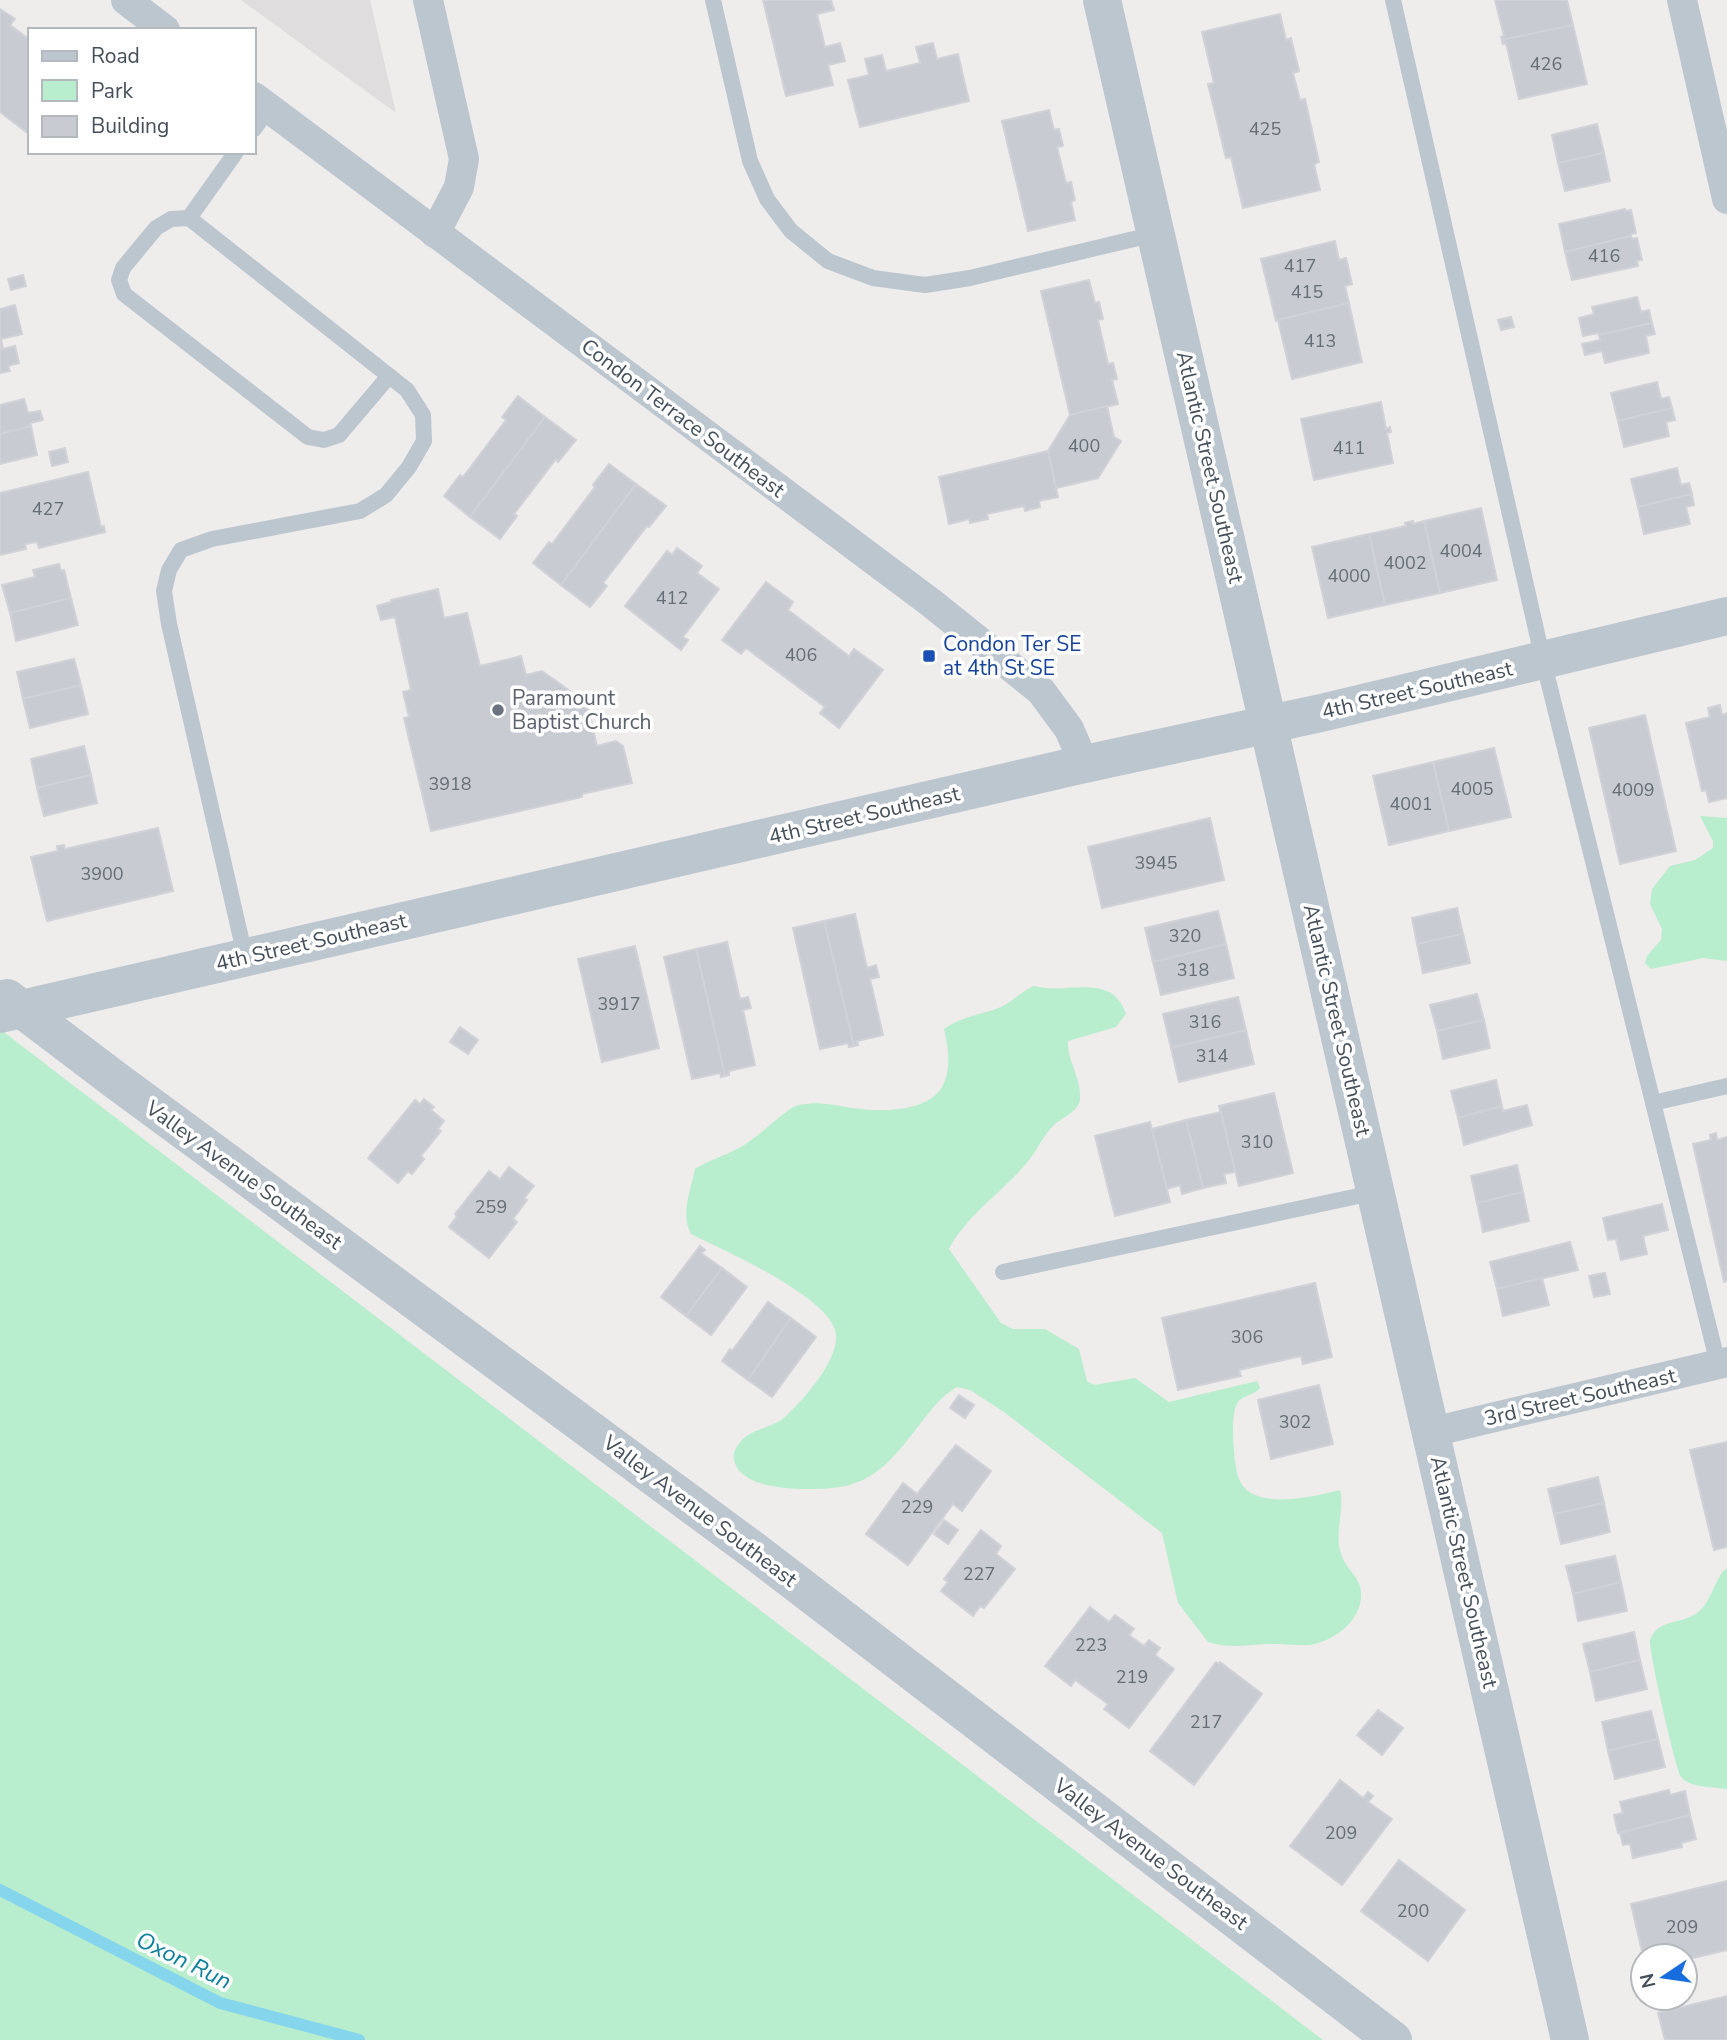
<svg xmlns="http://www.w3.org/2000/svg" width="1727" height="2040" font-family="'Nunito Sans',sans-serif">
	<style>
		.education { fill: #e0ddde }
		.green { fill: #b8eecd }
		.lines { fill: none; stroke-linecap: round; stroke-linejoin: round }
		.stream { stroke: #85d6ec; stroke-width: 12 }
		.building { fill: #c8cbd1; stroke: #d0d2d8; stroke-width: 2 }
		.service { stroke: #bcc6cf; stroke-width: 16 }
		.minor { stroke: #bcc6cf; stroke-width: 30 }
		.tertiary { stroke: #bcc6cf; stroke-width: 38 }
		.transit-dot { fill: #1a4fb4; stroke: #fff; stroke-width: 2.5 }
		.worship-dot { fill: #6b7280; stroke: #fff; stroke-width: 2.5 }
		.labels { text-anchor: middle; stroke-width: 7; stroke-linejoin: round; paint-order: stroke }
		.number-label { font-size: 18px; fill: #656e77 }
		.street-label { font-size: 21px; fill: #444f59; stroke: #fff }
		.transit-label { font-size: 21px; fill: #164399; stroke: #fff; text-anchor: start }
		.worship-label { font-size: 21px; fill: #5b616d; stroke: #fff; text-anchor: start }
		.water-label { font-size: 23px; font-style: italic; fill: #0b7f9e; stroke: #fff }
	</style>
	<rect width="100%" height="100%" fill="#efecec"/>
	<path class="education" d="M241,0H370L396,113Z"/>
	<g class="green">
		<path d="M1700,816L1727,818V961L1703,958L1651,969L1645,963L1647,956L1661,940L1662,929L1650,904L1652,889L1670,866L1695,860L1713,848V841Z"/>
		<path d="M1034,986C1067,995 1112,971 1126,1014L1116,1027L1068,1041C1067,1061 1082,1079 1080,1099C1079,1111 1063,1117 1054,1125C1044,1134 1038,1149 1029,1160C1005,1191 968,1213 949,1249L1001,1323L1013,1329H1045L1079,1349L1087,1381L1094,1385L1135,1378L1169,1402L1257,1381L1260,1388C1253,1396 1243,1395 1238,1402C1231,1414 1233,1438 1234,1451C1235,1461 1236,1475 1241,1483C1257,1511 1316,1496 1340,1490C1345,1511 1334,1533 1341,1554C1345,1567 1356,1574 1360,1586C1367,1614 1340,1638 1315,1644C1303,1647 1289,1644 1277,1644C1253,1643 1231,1650 1208,1642L1178,1603L1162,1533L1004,1412L970,1390L957,1387C941,1396 932,1409 920,1424C886,1468 868,1491 807,1489C791,1489 765,1487 750,1479C737,1472 728,1458 738,1445C749,1428 773,1429 787,1415C804,1399 843,1356 835,1330C824,1294 725,1251 691,1234C680,1214 691,1190 695,1169C709,1160 724,1156 739,1148C752,1141 765,1129 777,1119C784,1114 791,1107 799,1105C819,1101 833,1105 852,1108C878,1112 927,1113 942,1087C952,1069 948,1047 944,1029C962,1016 982,1015 1001,1007C1013,1001 1022,991 1034,986Z"/>
		<path d="M0,1029L65,1079L1323,2040H0Z"/>
		<path d="M1727,1568V1789C1714,1787 1690,1788 1681,1777C1676,1771 1648,1648 1650,1641C1656,1620 1678,1624 1694,1615C1712,1605 1714,1577 1727,1568Z"/>
	</g>
	<g class="lines">
		<path class="stream" d="M0,1890L220,2003L359,2040"/>
	</g>
	<g class="building">
		<path d="M763,0H831L834,10L817,14L825,47L840,43L845,61L828,65L833,85L786,96Z"/>
		<path d="M1495,0H1567L1573,25L1502,40L1501,37L1504,36Z"/>
		<path d="M0,9L15,19L10,25L30,40V135L0,112Z"/>
		<path d="M1280,14L1286,40L1291,38L1299,71L1293,73L1300,100L1305,99L1319,162L1314,164L1320,190L1243,208L1231,157L1226,158L1208,84L1214,83L1202,32Z"/>
		<path d="M1573,25L1587,84L1519,99L1506,43L1503,44L1502,40Z"/>
		<path d="M933,43L937,59L958,54L969,101L860,127L848,80L869,75L865,59L882,55L886,71L920,63L916,47Z"/>
		<path d="M1049,110L1054,130L1059,129L1063,146L1057,147L1066,183L1071,182L1075,200L1071,202L1075,220L1028,231L1002,121Z"/>
		<path d="M1597,124L1604,153L1558,163L1552,135Z"/>
		<path d="M1604,153L1610,181L1565,191L1558,163Z"/>
		<path d="M1625,209V211L1631,210L1636,233L1631,234V236L1565,252L1559,224Z"/>
		<path d="M1631,236L1632,239L1637,238L1642,260L1637,261L1638,266L1572,280L1565,252Z"/>
		<path d="M1335,241L1339,260L1346,258L1352,284L1345,286L1349,303L1276,321L1261,259Z"/>
		<path d="M23,275L26,286L11,290L8,279Z"/>
		<path d="M1089,280L1095,303L1099,302L1103,319L1098,320L1108,364L1113,363L1117,379L1112,380L1118,404L1070,415L1041,291Z"/>
		<path d="M1637,297L1641,312L1649,310L1652,323L1599,335L1598,333L1583,336L1579,318L1594,314L1592,307Z"/>
		<path d="M1349,303L1362,362L1292,379L1278,320Z"/>
		<path d="M15,305L22,334L1,339L2,344H0V309Z"/>
		<path d="M1511,317L1514,327L1501,330L1498,320Z"/>
		<path d="M1652,323L1655,334L1646,336L1649,353L1605,363L1602,351L1585,355L1582,344L1600,340L1599,335Z"/>
		<path d="M0,344H2L3,349L15,346L19,363L8,366L10,371L0,373Z"/>
		<path d="M1657,382L1661,399L1669,397L1672,408L1618,421L1611,393Z"/>
		<path d="M518,396L545,417L470,517L444,496L460,475L463,477L506,420L502,417Z"/>
		<path d="M24,399L28,413L40,411L43,420L30,423L31,426L0,434V405Z"/>
		<path d="M1381,402L1386,429L1390,427L1391,432L1387,433L1393,463L1314,480L1301,419Z"/>
		<path d="M1107,406L1114,437L1121,441L1098,478L1056,488L1048,451L1070,415Z"/>
		<path d="M1672,408L1675,420L1666,422L1669,436L1624,447L1618,421Z"/>
		<path d="M545,417L576,440L558,462L556,459L514,514L517,516L500,539L470,517Z"/>
		<path d="M31,426L37,455L0,464V434Z"/>
		<path d="M65,448L68,462L52,466L49,452Z"/>
		<path d="M1048,451L1058,497L1039,501L1040,507L1025,511L1024,506L987,514L988,519L970,523L969,519L949,524L939,477Z"/>
		<path d="M609,464L636,484L561,585L533,563L549,542L552,544L595,487L593,485Z"/>
		<path d="M1677,468L1681,485L1689,483L1692,494L1638,507L1631,479Z"/>
		<path d="M88,472L101,527L104,526L105,532L39,548L37,542L25,544L26,549L0,555V493Z"/>
		<path d="M636,484L666,506L649,527L647,526L603,583L607,586L590,607L561,585Z"/>
		<path d="M1692,494L1694,505L1686,507L1690,524L1644,534L1638,507Z"/>
		<path d="M1481,508L1497,580L1440,593L1424,521Z"/>
		<path d="M1413,521V524L1424,521L1440,593L1385,605L1369,534L1406,526L1405,523Z"/>
		<path d="M1369,534L1385,605L1328,618L1312,547Z"/>
		<path d="M677,548L702,566L697,573L719,589L683,637L688,640L681,650L625,606L667,551L672,555Z"/>
		<path d="M59,564L61,571L64,570L71,598L10,613L2,585L35,577L33,570Z"/>
		<path d="M766,582L793,602L788,610L849,656L854,649L883,670L839,728L820,713L825,707L746,648L741,654L722,640Z"/>
		<path d="M438,589L444,618L467,613L480,666L521,656L526,675L542,671L587,703L597,746L616,741L623,746L632,783L582,794V797L431,831L404,718L409,717L403,692L411,690L395,617L381,620L377,606L391,602V600Z"/>
		<path d="M71,598L78,625L16,641L10,613Z"/>
		<path d="M74,659L81,685L23,699L17,672Z"/>
		<path d="M81,685L88,714L30,728L23,699Z"/>
		<path d="M1720,705L1722,715L1727,713V798L1709,802L1706,790L1702,791L1686,723L1710,717L1708,708Z"/>
		<path d="M1645,715L1676,851L1620,864L1589,728Z"/>
		<path d="M84,746L91,775L37,788L31,759Z"/>
		<path d="M1494,748L1511,817L1449,831L1433,762Z"/>
		<path d="M1433,762L1449,831L1389,845L1373,776Z"/>
		<path d="M91,775L97,803L44,816L37,788Z"/>
		<path d="M1210,818L1224,880L1102,908L1088,847Z"/>
		<path d="M158,828L173,891L47,921L31,857L58,851L57,846L64,845L65,849Z"/>
		<path d="M1457,908L1463,934L1417,944L1412,918Z"/>
		<path d="M1218,911L1226,944L1153,962L1145,928Z"/>
		<path d="M855,914L867,968L876,965L879,977L870,979L883,1035L857,1041L858,1045L854,1046L824,921Z"/>
		<path d="M824,921L854,1046L849,1047L848,1043L820,1049L793,928Z"/>
		<path d="M1463,934L1470,963L1423,973L1417,944Z"/>
		<path d="M727,942L740,999L748,997L751,1008L743,1010L755,1065L729,1071V1075L725,1076L696,949Z"/>
		<path d="M1226,944L1234,978L1161,995L1153,962Z"/>
		<path d="M635,946L659,1048L602,1062L578,959Z"/>
		<path d="M696,949L725,1076L721,1077L720,1073L692,1079L664,957Z"/>
		<path d="M1477,994L1484,1020L1437,1031L1430,1005Z"/>
		<path d="M1238,997L1246,1030L1171,1048L1163,1014Z"/>
		<path d="M1484,1020L1490,1048L1443,1059L1437,1031Z"/>
		<path d="M460,1027L478,1040L468,1054L450,1042Z"/>
		<path d="M1246,1030L1254,1064L1179,1082L1171,1048Z"/>
		<path d="M1496,1080L1502,1106L1458,1118L1451,1091Z"/>
		<path d="M1274,1093L1293,1173L1239,1186L1219,1106Z"/>
		<path d="M424,1099L434,1107L431,1110L444,1121L438,1129L441,1131L421,1156L424,1159L412,1174L408,1171L398,1183L368,1158L415,1100L420,1104Z"/>
		<path d="M1527,1105L1532,1125L1464,1145L1458,1118L1502,1106L1503,1111Z"/>
		<path d="M1221,1112L1235,1172L1224,1174L1226,1183L1203,1188L1186,1120Z"/>
		<path d="M1186,1120L1203,1188L1182,1194L1180,1185L1167,1189L1152,1129Z"/>
		<path d="M1150,1122L1170,1202L1115,1216L1095,1136Z"/>
		<path d="M1716,1133L1717,1140L1727,1137V1281L1724,1282L1693,1144L1711,1140L1710,1135Z"/>
		<path d="M1517,1165L1523,1192L1477,1203L1471,1176Z"/>
		<path d="M509,1167L534,1186L524,1198L527,1200L513,1219L517,1222L489,1258L449,1227L457,1216L455,1214L489,1171L500,1179Z"/>
		<path d="M1523,1192L1529,1221L1483,1232L1477,1203Z"/>
		<path d="M1662,1204L1668,1230L1643,1236L1647,1254L1621,1260L1616,1239L1608,1240L1603,1218Z"/>
		<path d="M1570,1242L1578,1270L1497,1289L1490,1262Z"/>
		<path d="M700,1246L705,1250L701,1253L722,1268L686,1316L661,1297Z"/>
		<path d="M722,1268L747,1287L711,1335L686,1316Z"/>
		<path d="M1605,1273L1610,1294L1594,1297L1589,1276Z"/>
		<path d="M1542,1278L1549,1305L1503,1316L1497,1289Z"/>
		<path d="M1315,1283L1332,1357L1303,1364L1301,1356L1239,1370L1241,1376L1178,1390L1162,1318Z"/>
		<path d="M768,1302L791,1318L748,1380L722,1361L730,1349L732,1351Z"/>
		<path d="M791,1318L816,1337L772,1397L748,1380Z"/>
		<path d="M1319,1385L1333,1444L1271,1459L1258,1400Z"/>
		<path d="M959,1395L974,1405L965,1418L950,1408Z"/>
		<path d="M1727,1442V1547L1714,1550L1690,1450Z"/>
		<path d="M956,1445L991,1471L962,1511L953,1504L908,1565L866,1534L903,1483L917,1494Z"/>
		<path d="M1598,1477L1604,1503L1554,1514L1548,1489Z"/>
		<path d="M1604,1503L1610,1532L1561,1544L1554,1514Z"/>
		<path d="M944,1520L958,1530L948,1544L934,1534Z"/>
		<path d="M981,1530L1001,1546L996,1554L1015,1569L984,1608L980,1606L973,1616L941,1591L948,1582L944,1579Z"/>
		<path d="M1615,1556L1621,1582L1573,1594L1566,1566Z"/>
		<path d="M1621,1582L1627,1611L1578,1621L1573,1594Z"/>
		<path d="M1090,1607L1109,1622L1115,1615L1134,1629L1129,1635L1144,1646L1149,1640L1160,1648L1155,1655L1174,1669L1129,1728L1104,1709L1108,1704L1075,1680L1071,1686L1045,1666Z"/>
		<path d="M1634,1632L1640,1660L1590,1672L1583,1644Z"/>
		<path d="M1640,1660L1647,1689L1596,1701L1590,1672Z"/>
		<path d="M1216,1662L1219,1664L1220,1662L1262,1694L1194,1785L1150,1751Z"/>
		<path d="M1378,1710L1403,1728L1382,1755L1357,1735Z"/>
		<path d="M1651,1711L1658,1739L1608,1751L1602,1722Z"/>
		<path d="M1658,1739L1665,1767L1615,1779L1608,1751Z"/>
		<path d="M1340,1780L1363,1798L1368,1792L1373,1796L1368,1802L1392,1819L1342,1885L1290,1846Z"/>
		<path d="M1669,1790L1670,1795L1685,1791L1690,1815L1618,1833L1614,1815L1623,1813L1620,1802Z"/>
		<path d="M1690,1815L1696,1839L1681,1843L1682,1847L1633,1858L1630,1844L1623,1845L1620,1833Z"/>
		<path d="M1399,1860L1465,1910L1428,1961L1361,1911Z"/>
		<path d="M1727,1881V1950L1685,1960V1956H1643L1631,1904Z"/>
		<path d="M1727,1996V2040H1665L1658,2013Z"/>
	</g>
	<g class="lines">
		<g class="service">
			<path d="M713,0L750,161L767,199L791,231L828,261L873,278L925,285L970,278L1155,234"/>
			<path d="M1393,0L1543,660L1718,1364"/>
			<path d="M254,129L269,108"/>
			<path d="M236,152L189,218L407,390L423,415L424,441L409,467L386,495L360,511L212,539L181,550L169,570L164,591L169,624L245,956"/>
			<path d="M189,218L171,219L156,228L123,268L119,280L124,294L308,437L324,440L339,435L389,376"/>
			<path d="M1653,1103L1727,1086"/>
			<path d="M1003,1272L1377,1192"/>
		</g>
		<g class="minor">
			<path d="M126,0L165,30"/>
			<path d="M428,0L464,159L459,187L435,233"/>
			<path d="M1682,0L1727,199"/>
			<path d="M254,97L930,602L1041,691L1069,729L1076,745L1080,765"/>
			<path d="M1432,1432L1727,1362"/>
		</g>
		<g class="tertiary">
			<path d="M1102,0L1570,2040"/>
			<path d="M7,998L118,1082L757,1553L1393,2040"/>
			<path d="M0,1014L1080,765L1321,713L1727,616"/>
		</g>
	</g>
	<rect class="transit-dot" x="922" y="649" width="14" height="14" rx="3.5"/>
	<circle class="worship-dot" cx="498" cy="710" r="7"/>
	<g class="labels">
		<g class="number-label">
			<text x="1546" y="70">426</text>
			<text x="1265" y="135">425</text>
			<text x="1604" y="262">416</text>
			<text x="1300" y="272">417</text>
			<text x="1307" y="298">415</text>
			<text x="1320" y="347">413</text>
			<text x="1084" y="452">400</text>
			<text x="1349" y="454">411</text>
			<text x="48" y="515">427</text>
			<text x="1461" y="557">4004</text>
			<text x="1405" y="569">4002</text>
			<text x="1349" y="582">4000</text>
			<text x="672" y="604">412</text>
			<text x="801" y="661">406</text>
			<text x="450" y="790">3918</text>
			<text x="1472" y="795">4005</text>
			<text x="1633" y="796">4009</text>
			<text x="1411" y="810">4001</text>
			<text x="1156" y="869">3945</text>
			<text x="102" y="880">3900</text>
			<text x="1185" y="942">320</text>
			<text x="1193" y="976">318</text>
			<text x="619" y="1010">3917</text>
			<text x="1205" y="1028">316</text>
			<text x="1212" y="1062">314</text>
			<text x="1257" y="1148">310</text>
			<text x="491" y="1213">259</text>
			<text x="1247" y="1343">306</text>
			<text x="1295" y="1428">302</text>
			<text x="917" y="1513">229</text>
			<text x="979" y="1580">227</text>
			<text x="1091" y="1651">223</text>
			<text x="1132" y="1683">219</text>
			<text x="1206" y="1728">217</text>
			<text x="1341" y="1839">209</text>
			<text x="1413" y="1917">200</text>
			<text x="1682" y="1933">209</text>
		</g>
		<g class="street-label">
			<text transform="translate(683 418) rotate(37)" y="7">Condon Terrace Southeast</text>
			<text transform="translate(1210 467) rotate(77)" y="7">Atlantic Street Southeast</text>
			<text transform="translate(1417 690) rotate(-13)" y="7">4th Street Southeast</text>
			<text transform="translate(864 815) rotate(-13)" y="7">4th Street Southeast</text>
			<text transform="translate(311 942) rotate(-13)" y="7">4th Street Southeast</text>
			<text transform="translate(1337 1020) rotate(77)" y="7">Atlantic Street Southeast</text>
			<text transform="translate(244 1175) rotate(36)" y="7">Valley Avenue Southeast</text>
			<text transform="translate(1580 1397) rotate(-13)" y="7">3rd Street Southeast</text>
			<text transform="translate(700 1511) rotate(37)" y="7">Valley Avenue Southeast</text>
			<text transform="translate(1464 1572) rotate(77)" y="7">Atlantic Street Southeast</text>
			<text transform="translate(1151 1854) rotate(37)" y="7">Valley Avenue Southeast</text>
		</g>
		<g class="transit-label">
			<text x="943" y="651">Condon Ter SE<tspan x="943" dy="24">at 4th St SE</tspan></text>
		</g>
		<g class="worship-label">
			<text x="512" y="705">Paramount<tspan x="512" dy="24">Baptist Church</tspan></text>
		</g>
		<g class="water-label">
			<text transform="translate(184 1960) rotate(26)" y="8">Oxon Run</text>
		</g>
	</g>
	<rect x="28" y="28" width="228" height="126" fill="#ffffff" stroke="#b4b9bd" stroke-width="2"/>
	<rect x="42" y="51" width="35" height="10" fill="#bcc6cf" stroke="#b4b9bd" stroke-width="2"/>
	<text x="91" y="63" font-size="21" fill="#444f59">Road</text>
	<rect x="42" y="80" width="35" height="21" fill="#b8eecd" stroke="#b4b9bd" stroke-width="2"/>
	<text x="91" y="98" font-size="21" fill="#444f59">Park</text>
	<rect x="42" y="116" width="35" height="21" fill="#c8cbd1" stroke="#b4b9bd" stroke-width="2"/>
	<text x="91" y="133" font-size="21" fill="#444f59">Building</text>
	<g transform="translate(1664 1977) rotate(257)"><circle r="33" fill="#ffffff" stroke="#b4b9bd" stroke-width="2"/>
	<path d="M0-5L12 26L0 18L-12 26Z" fill="#176ddd"/>
	<text y="-10" font-size="19" font-weight="bold" text-anchor="middle" fill="#444f59">N</text>
	</g>
</svg>
